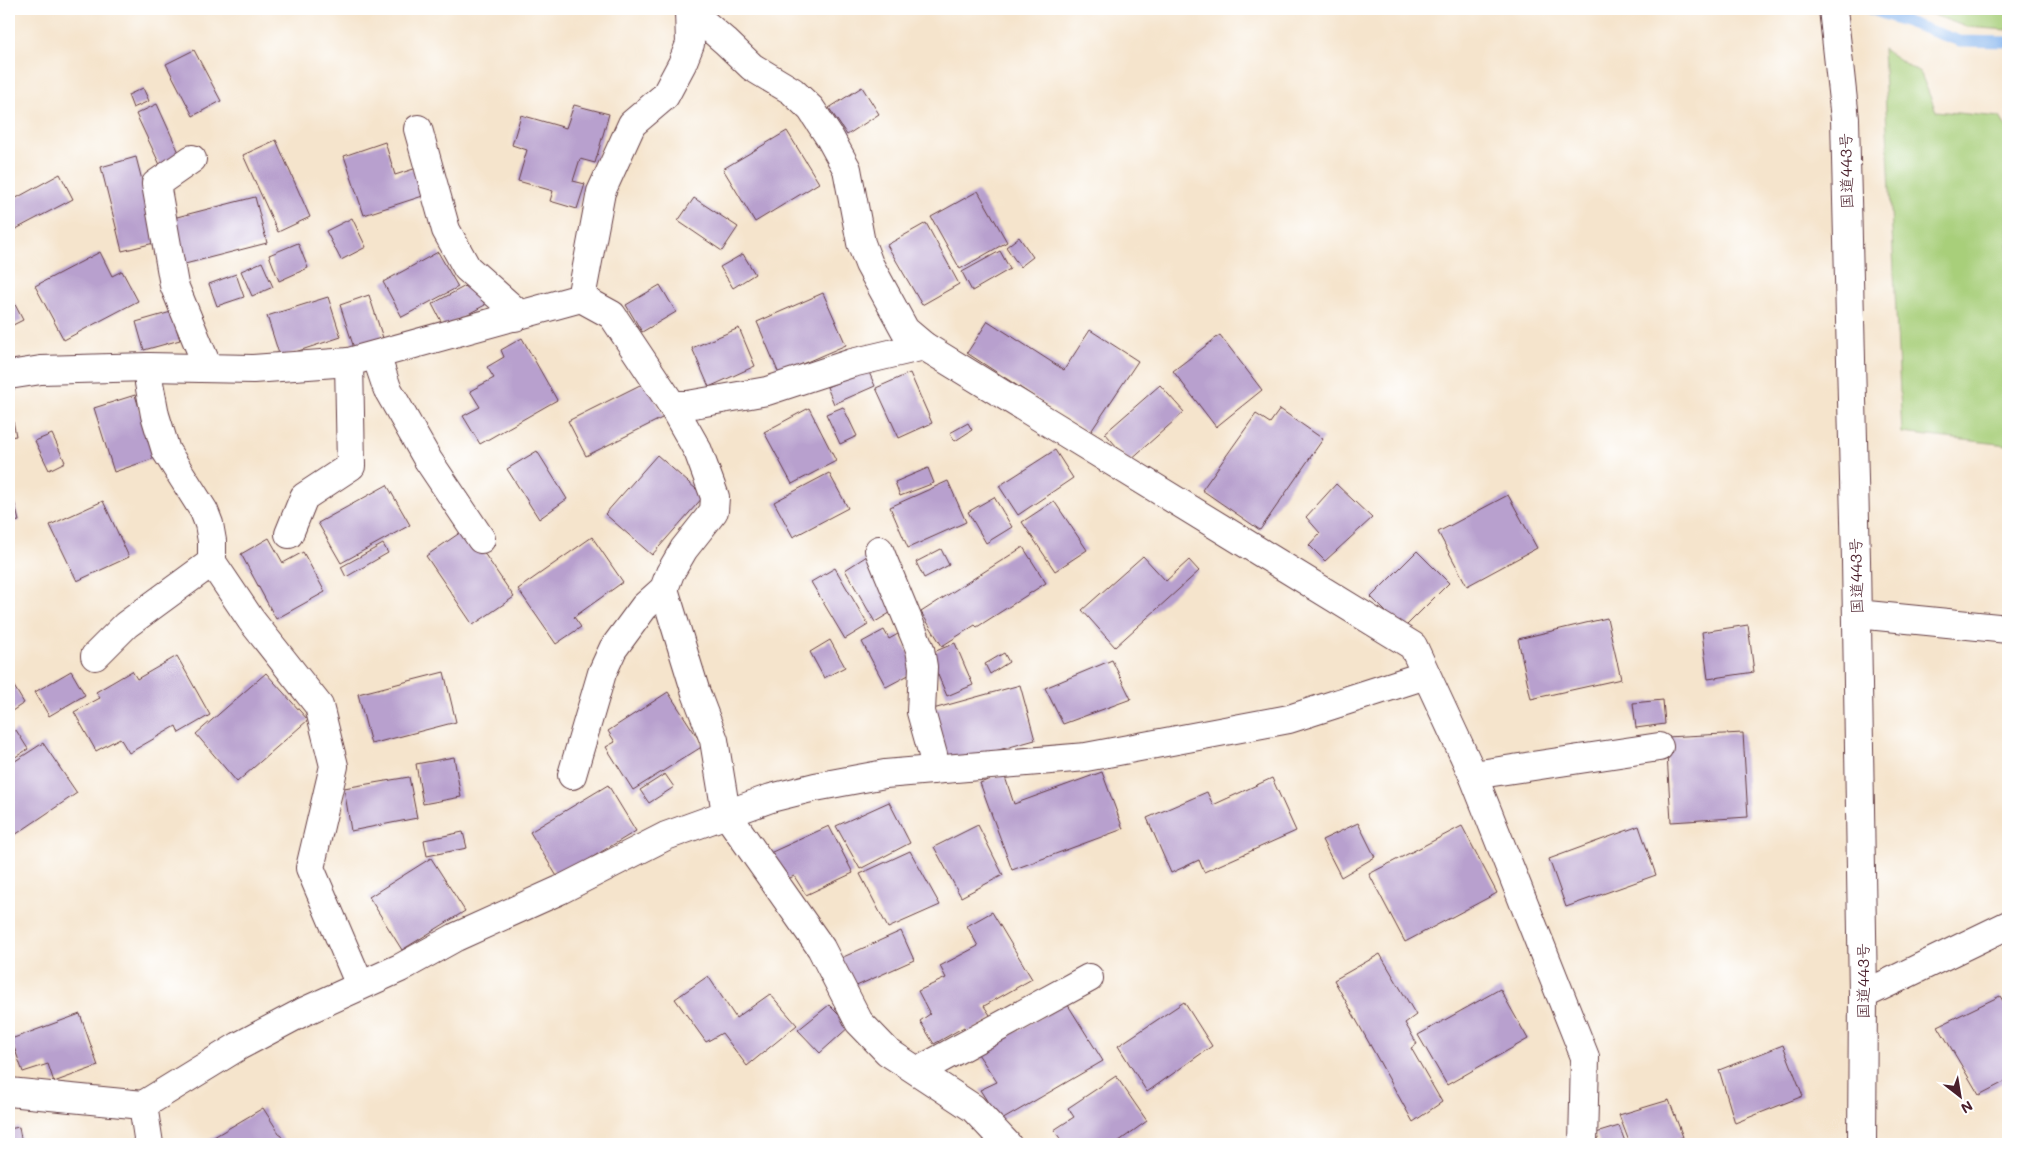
<svg xmlns="http://www.w3.org/2000/svg" width="2017" height="1153" font-family="Mali,'Klee One',sans-serif">
	<style>
		.green { fill: #a8cf7a; stroke: #797752 }
		.lines { fill: none; stroke-linecap: round; stroke-linejoin: round }
		.stream { stroke: #80b1ec; stroke-width: 11 }
		.building { fill: #b8a0ce }
		.minor-casing { stroke: #643d43; stroke-width: 30 }
		.highway-casing { stroke: #643d43; stroke-width: 30 }
		.minor { stroke: #fff; stroke-width: 28 }
		.highway { stroke: #fff; stroke-width: 28 }
		.labels { text-anchor: middle; stroke-width: 4; stroke-linejoin: round; paint-order: stroke }
		.street-label { font-size: 16px; fill: #4a1f2b; stroke: #fff }
	</style>
	<rect width="100%" height="100%" fill="#fff"/>
	<filter id="ink" filterUnits="userSpaceOnUse"><feTurbulence type="fractalNoise" baseFrequency=".02" numOctaves="2"/><feDisplacementMap in="SourceGraphic" scale="10" xChannelSelector="R" yChannelSelector="G"/><feConvolveMatrix kernelMatrix="1 2 1 2 8 2 1 2 1" color-interpolation-filters="sRGB"/></filter>
	<filter id="wash" filterUnits="userSpaceOnUse"><feTurbulence type="fractalNoise" baseFrequency=".0096" numOctaves="4" result="noise"/><feDisplacementMap in="SourceGraphic" scale="20" xChannelSelector="R" yChannelSelector="G"/><feGaussianBlur stdDeviation="1.12" result="paint"/><feColorMatrix in="noise" values="0 0 0 0 0 0 0 0 0 0 0 0 0 0 0 0 0 1.4 0 .05"/><feComposite in="paint" operator="in"/></filter>
	<g filter="url(#wash)">
		<rect width="100%" height="100%" fill="#f5e4cc"/>
		<g class="green">
			<path d="M1918,9H2008V30L1966,27Z"/>
			<path d="M1883,49L1921,74L1936,111L2000,117L2008,130V445L1902,433Z"/>
		</g>
		<g class="lines">
			<path class="stream" d="M1870,9L1960,41L2008,42"/>
		</g>
		<g id="blocks">
			<g class="building">
				<path d="M194,50L221,101L193,116L166,64Z"/>
				<path d="M862,87L879,114L847,135L829,108Z"/>
				<path d="M143,88L149,101L133,108L128,95Z"/>
				<path d="M157,104L181,157L161,167L136,114Z"/>
				<path d="M574,105L609,114L595,163L580,159L573,181L585,184L577,209L550,201L553,191L518,181L527,150L512,145L521,115L566,128Z"/>
				<path d="M787,131L819,183L755,222L723,169Z"/>
				<path d="M276,140L310,217L278,232L243,155Z"/>
				<path d="M385,142L395,175L423,166L432,193L364,215L344,156Z"/>
				<path d="M136,157L158,242L122,251L101,167Z"/>
				<path d="M60,174L73,199L16,229L9,215V202Z"/>
				<path d="M978,191L1007,242L960,269L931,217Z"/>
				<path d="M255,197L267,243L185,264L173,218Z"/>
				<path d="M694,198L738,227L722,251L678,221Z"/>
				<path d="M352,218L366,247L341,260L326,231Z"/>
				<path d="M926,223L959,284L922,305L887,245Z"/>
				<path d="M1019,237L1033,257L1020,267L1006,247Z"/>
				<path d="M298,243L308,268L279,281L269,255Z"/>
				<path d="M1000,251L1010,269L972,291L962,272Z"/>
				<path d="M100,252L112,276L122,271L138,301L64,340L35,286Z"/>
				<path d="M438,252L458,287L402,317L383,282Z"/>
				<path d="M743,254L755,274L733,288L720,267Z"/>
				<path d="M262,262L273,287L252,296L241,271Z"/>
				<path d="M236,274L244,297L217,306L209,284Z"/>
				<path d="M473,282L485,305L444,327L432,304Z"/>
				<path d="M660,285L676,312L642,332L626,305Z"/>
				<path d="M9,293L23,320L9,327Z"/>
				<path d="M823,293L846,345L779,374L757,322Z"/>
				<path d="M369,295L383,338L354,348L340,305Z"/>
				<path d="M328,297L341,337L280,357L267,316Z"/>
				<path d="M171,312L180,340L144,350L136,322Z"/>
				<path d="M988,321L1064,370L1090,330L1138,361L1090,433L967,353Z"/>
				<path d="M739,328L755,366L709,387L692,348Z"/>
				<path d="M1220,335L1262,390L1216,427L1173,371Z"/>
				<path d="M522,338L557,400L480,444L463,416L480,407L470,391L494,378L487,367L504,357L501,350Z"/>
				<path d="M868,370L875,386L834,404L827,387Z"/>
				<path d="M910,373L932,423L899,438L876,388Z"/>
				<path d="M646,382L664,417L586,456L568,421Z"/>
				<path d="M1160,385L1184,412L1129,461L1105,433Z"/>
				<path d="M135,395L155,458L114,472L94,408Z"/>
				<path d="M9,400L16,436L9,437Z"/>
				<path d="M843,407L857,436L840,444L826,414Z"/>
				<path d="M809,408L836,461L792,484L764,432Z"/>
				<path d="M1280,409L1323,439L1260,530L1202,490L1256,414L1270,423Z"/>
				<path d="M968,423L972,430L955,441L950,433Z"/>
				<path d="M52,434L65,462L49,470L35,441Z"/>
				<path d="M1055,450L1073,478L1018,515L999,486Z"/>
				<path d="M537,451L567,499L539,519L507,469Z"/>
				<path d="M657,455L704,496L652,555L605,514Z"/>
				<path d="M928,468L934,483L900,496L895,482Z"/>
				<path d="M829,473L848,508L793,537L774,502Z"/>
				<path d="M9,481L19,521L9,523Z"/>
				<path d="M948,481L966,522L908,548L890,507Z"/>
				<path d="M1336,484L1372,518L1325,561L1309,545L1320,533L1306,517Z"/>
				<path d="M387,485L410,525L341,563L318,523Z"/>
				<path d="M1508,495L1537,548L1467,586L1438,532Z"/>
				<path d="M994,497L1012,527L986,543L968,512Z"/>
				<path d="M103,501L129,557L77,581L50,525Z"/>
				<path d="M1054,501L1087,550L1055,571L1022,522Z"/>
				<path d="M467,528L514,597L473,625L426,556Z"/>
				<path d="M592,537L623,582L574,617L581,627L556,644L518,589Z"/>
				<path d="M269,538L283,563L303,552L325,592L276,619L241,554Z"/>
				<path d="M383,544L388,553L346,577L341,567Z"/>
				<path d="M1023,547L1046,583L977,627L975,625L942,646L921,612Z"/>
				<path d="M941,549L949,565L924,578L916,562Z"/>
				<path d="M1417,551L1449,583L1403,629L1371,597Z"/>
				<path d="M867,556L898,608L875,622L845,570Z"/>
				<path d="M1143,556L1166,581L1189,560L1199,571L1115,647L1082,610Z"/>
				<path d="M835,568L868,625L845,639L811,582Z"/>
				<path d="M1607,618L1621,679L1531,699L1518,639Z"/>
				<path d="M1748,625L1754,672L1708,679L1702,632Z"/>
				<path d="M884,630L889,639L898,634L918,670L886,687L862,642Z"/>
				<path d="M830,640L845,667L824,678L810,652Z"/>
				<path d="M955,643L973,685L947,696L929,654Z"/>
				<path d="M1004,653L1009,662L990,674L985,664Z"/>
				<path d="M177,656L210,715L179,733L176,726L129,753L120,738L96,751L74,712L100,698L96,692L132,671L137,679Z"/>
				<path d="M1112,660L1131,699L1063,724L1045,688Z"/>
				<path d="M71,671L85,695L49,716L35,692Z"/>
				<path d="M444,672L456,722L371,744L358,694Z"/>
				<path d="M266,673L308,720L237,782L196,734Z"/>
				<path d="M9,678L24,703L9,713Z"/>
				<path d="M1020,685L1035,740L948,764L933,709Z"/>
				<path d="M668,692L703,746L633,790L606,747L615,742L608,731Z"/>
				<path d="M1663,700L1665,724L1636,728L1633,703Z"/>
				<path d="M16,730L28,749L9,761V735Z"/>
				<path d="M1743,733L1748,817L1671,822L1666,737Z"/>
				<path d="M43,743L77,793L9,839V765Z"/>
				<path d="M454,757L461,797L423,804L416,764Z"/>
				<path d="M1102,772L1123,829L1012,870L980,783L1004,774L1014,804Z"/>
				<path d="M665,774L674,787L649,803L640,790Z"/>
				<path d="M409,777L417,818L351,831L344,788Z"/>
				<path d="M1272,778L1296,831L1204,872L1199,860L1171,873L1147,818L1207,792L1213,805Z"/>
				<path d="M608,785L636,831L558,878L530,832Z"/>
				<path d="M889,802L910,843L860,869L836,826Z"/>
				<path d="M1358,823L1375,857L1341,877L1322,840Z"/>
				<path d="M978,825L1003,875L961,897L934,847Z"/>
				<path d="M829,826L853,873L806,895L794,876L786,880L770,853Z"/>
				<path d="M1462,826L1497,893L1405,942L1369,874Z"/>
				<path d="M1639,826L1656,875L1566,907L1549,859Z"/>
				<path d="M463,832L467,848L427,856L424,840Z"/>
				<path d="M910,851L940,905L888,928L860,874Z"/>
				<path d="M431,858L465,911L402,950L369,897Z"/>
				<path d="M992,912L1032,979L984,1006L992,1018L968,1033L964,1027L934,1044L920,1021L930,1014L918,991L946,978L940,966L978,946L967,926Z"/>
				<path d="M901,931L914,960L852,988L839,959Z"/>
				<path d="M1380,954L1416,1015L1405,1023L1417,1044L1411,1048L1442,1102L1413,1122L1334,980Z"/>
				<path d="M708,976L736,1018L770,994L797,1025L747,1066L722,1033L706,1042L675,999Z"/>
				<path d="M1500,989L1528,1039L1447,1085L1418,1035Z"/>
				<path d="M2000,996L2008,1009V1080L1979,1095L1938,1026Z"/>
				<path d="M1066,1002L1103,1061L1000,1121L980,1090L997,1082L978,1054Z"/>
				<path d="M1184,1002L1212,1046L1147,1092L1118,1046Z"/>
				<path d="M829,1005L850,1026L820,1053L798,1030Z"/>
				<path d="M80,1014L98,1066L54,1082L48,1064L23,1072L11,1039Z"/>
				<path d="M1783,1045L1803,1096L1735,1123L1719,1070Z"/>
				<path d="M1116,1076L1147,1121L1115,1144H1064L1054,1130L1074,1117L1068,1108Z"/>
				<path d="M1669,1100L1683,1137L1660,1144H1630L1619,1115Z"/>
				<path d="M263,1108L286,1144H202Z"/>
				<path d="M1619,1126L1626,1144H1600L1596,1133Z"/>
				<path d="M19,1127L22,1144H9V1129Z"/>
			</g>
		</g>
	</g>
	<g filter="url(#ink)">
		<use href="#blocks" fill-opacity="0" stroke="#643d43" stroke-width="1"/>
		<g class="lines">
			<g class="minor-casing">
				<g id="minor">
					<path d="M688,9L726,42L752,67L792,91L811,109L830,138L847,169L861,243L869,264L905,330L924,346L1413,646L1473,775L1585,1057L1583,1144"/>
					<path d="M418,129L446,230L467,268L513,309L515,317"/>
					<path d="M192,159L156,184L174,285L208,368"/>
					<path d="M376,355L387,388L428,460L481,539"/>
					<path d="M148,367L149,383L155,415L166,451L204,511L209,524L212,541V562L251,620L319,706L334,766L310,868L360,985"/>
					<path d="M9,375L41,370L148,367L253,369L349,362L581,298L601,192L632,124L665,96L682,64L690,44L689,10"/>
					<path d="M672,405H688L767,391L852,363L924,346"/>
					<path d="M289,534L304,497L351,466L349,362"/>
					<path d="M879,550L920,649L923,667L921,712L933,755L932,770"/>
					<path d="M664,589L696,693L714,740L726,813L821,948L859,1022L888,1052L973,1108L1007,1144"/>
					<path d="M1857,614L2008,629"/>
					<path d="M95,656L126,625L212,562"/>
					<path d="M572,775L602,673L613,649L644,607L664,589L670,573L684,549L714,511L715,497L698,451L672,405L612,315L581,298"/>
					<path d="M1473,775L1659,747"/>
					<path d="M1863,995L2008,925"/>
					<path d="M918,1071L1089,978"/>
					<path d="M9,1092L143,1105L239,1046L303,1012L400,968L456,937L560,890L666,836L771,798L815,787L885,774L1086,757L1289,719L1426,675"/>
					<path d="M143,1105L149,1144"/>
				</g>
			</g>
			<g class="highway-casing">
				<path id="highway" d="M1833,9L1845,119L1856,560L1863,995L1862,1144"/>
			</g>
			<use href="#minor" class="minor"/>
			<use href="#highway" class="highway"/>
		</g>
	</g>
	<g class="labels">
		<g class="street-label">
			<text transform="translate(1846 171) rotate(-91)" y="6">国道443号</text>
			<text transform="translate(1856 576) rotate(-91)" y="6">国道443号</text>
			<text transform="translate(1863 981) rotate(-90)" y="6">国道443号</text>
		</g>
	</g>
	<rect width="2017" height="1153" fill="none" stroke="#fff" stroke-width="30"/>
	<g transform="translate(1960 1096) rotate(149)" stroke="#ffffff" stroke-width="4" paint-order="stroke">
	<path d="M0-4L9 19L0 12L-9 19Z" fill="#4a1f2b"/>
	<text y="-8" font-size="14" font-weight="bold" text-anchor="middle" fill="#4a1f2b">N</text>
	</g>
</svg>
